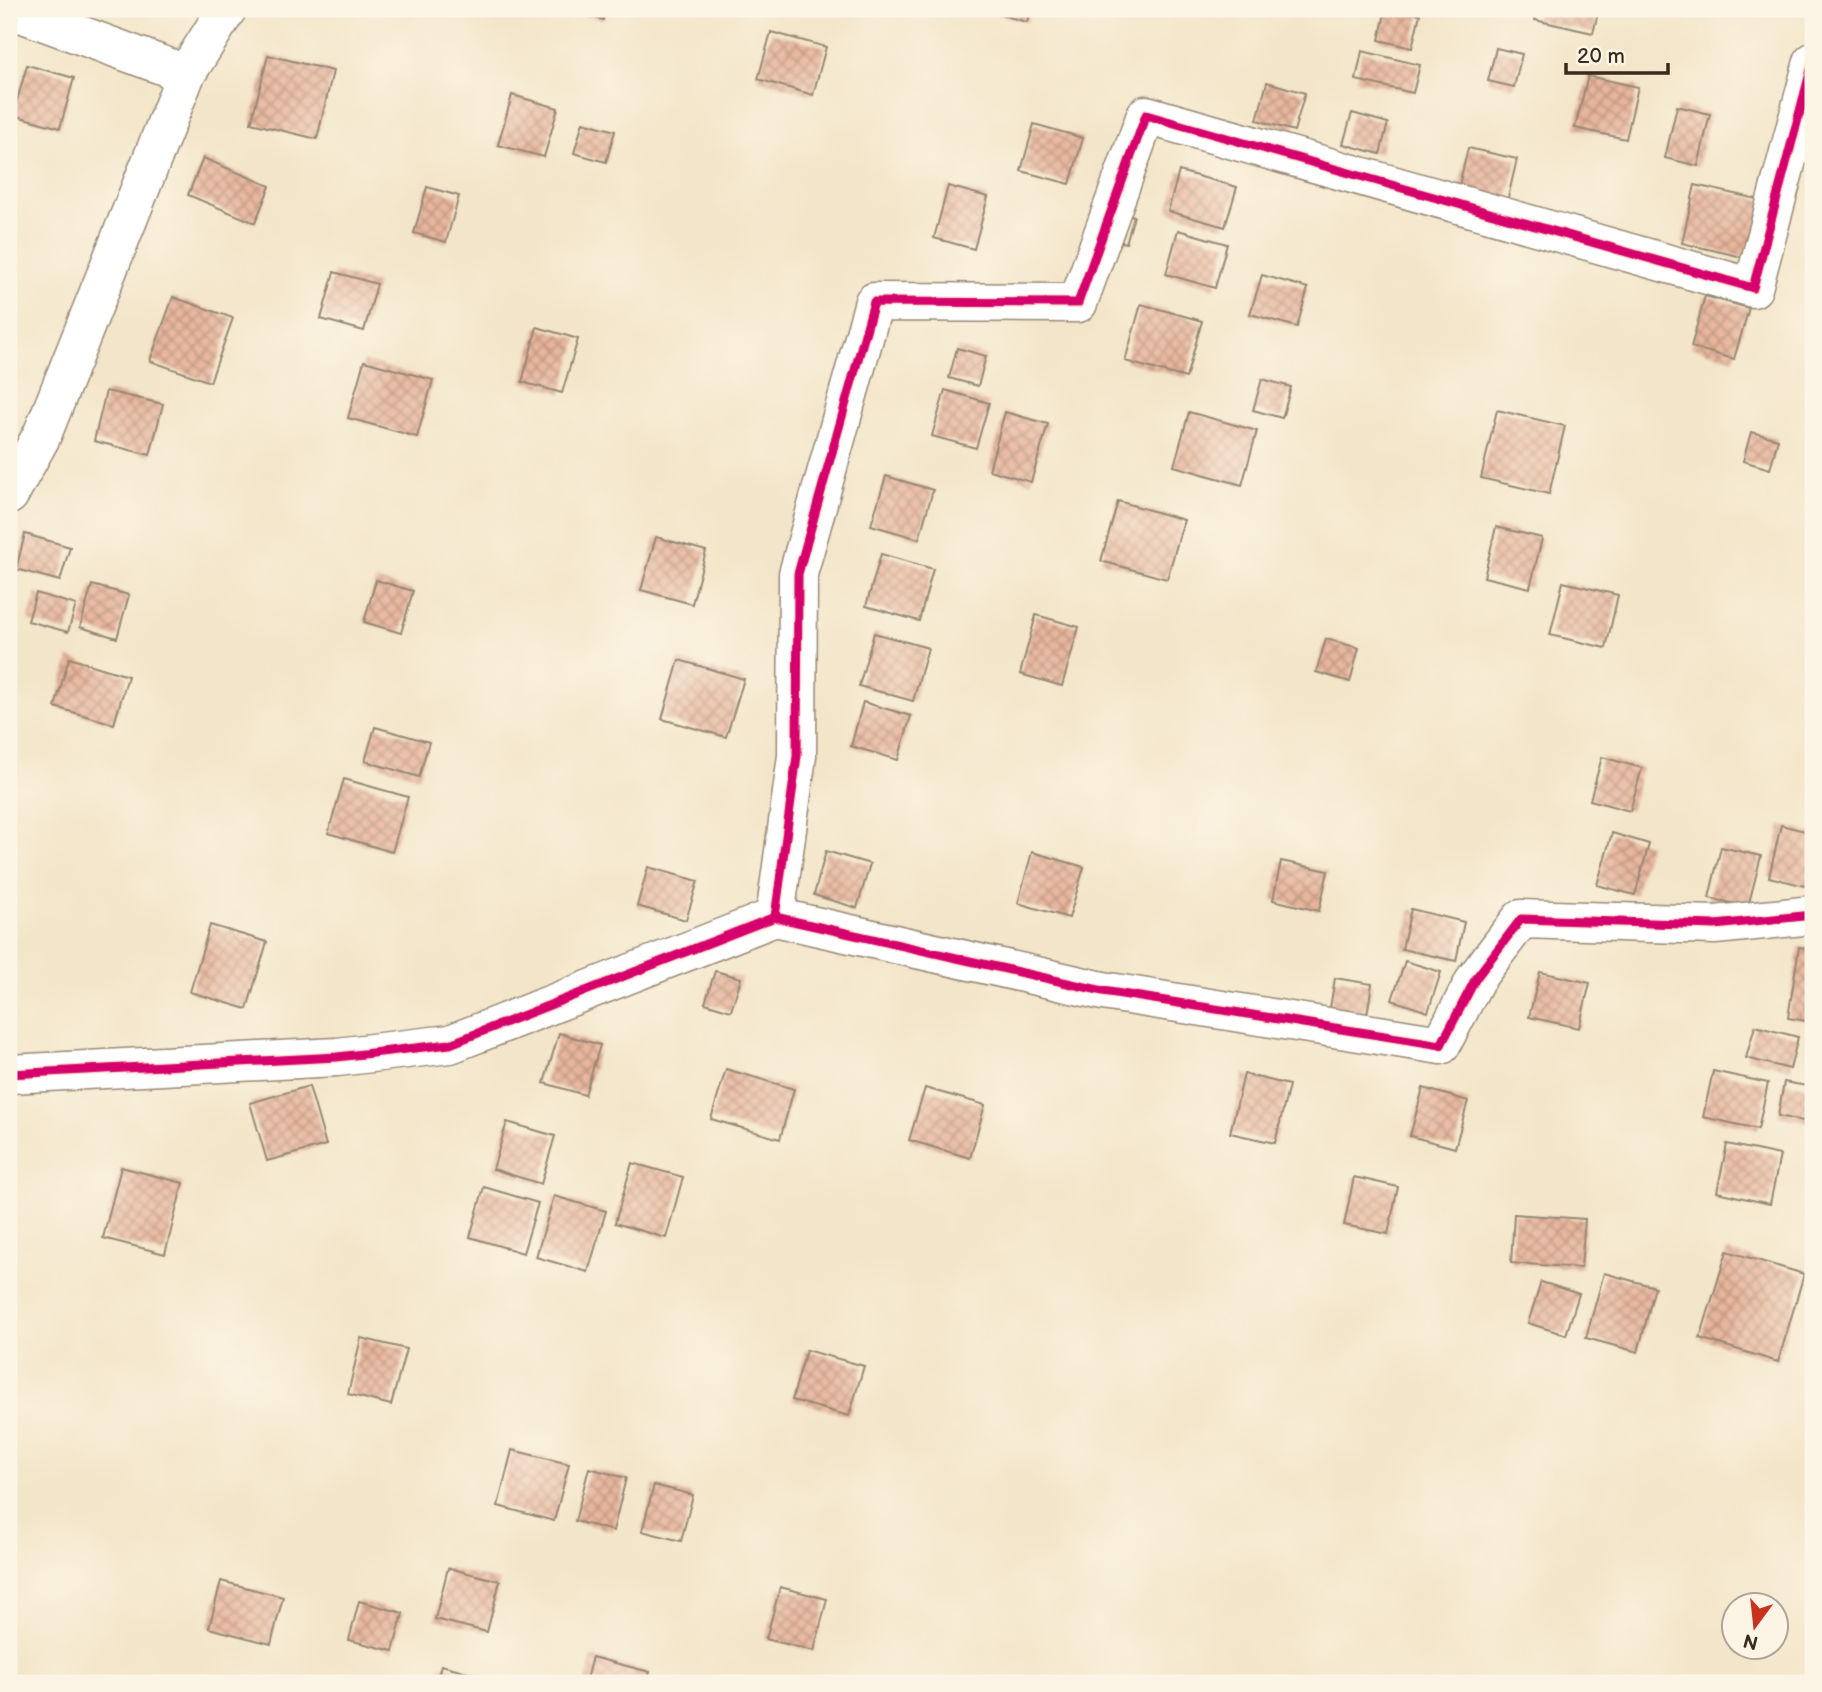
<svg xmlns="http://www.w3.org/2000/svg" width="1822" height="1692" font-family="'Balsamiq Sans',sans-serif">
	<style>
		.building { fill: url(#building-cross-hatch) }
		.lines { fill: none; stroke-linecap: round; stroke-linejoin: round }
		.minor-casing { stroke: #978874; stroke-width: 41 }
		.major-casing { stroke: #978874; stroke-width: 41 }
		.minor { stroke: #fff; stroke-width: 38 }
		.major { stroke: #fff; stroke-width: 38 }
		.cycleway-casing { stroke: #fcf5e5; stroke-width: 13 }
		.cycleway { stroke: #d6006c; stroke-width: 9 }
	</style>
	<defs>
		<pattern id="building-cross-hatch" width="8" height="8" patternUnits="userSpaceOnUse" patternTransform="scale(1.75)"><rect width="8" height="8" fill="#e8b69d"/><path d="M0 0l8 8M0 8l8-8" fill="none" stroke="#bd947f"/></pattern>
	</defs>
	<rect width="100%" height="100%" fill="#fcf5e5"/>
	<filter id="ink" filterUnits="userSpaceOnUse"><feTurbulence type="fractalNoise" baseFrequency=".0143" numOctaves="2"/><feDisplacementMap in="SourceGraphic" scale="14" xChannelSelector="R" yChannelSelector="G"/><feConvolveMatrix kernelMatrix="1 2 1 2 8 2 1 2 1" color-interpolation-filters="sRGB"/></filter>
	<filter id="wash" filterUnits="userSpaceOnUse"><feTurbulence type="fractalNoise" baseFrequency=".00686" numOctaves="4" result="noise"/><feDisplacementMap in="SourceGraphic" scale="28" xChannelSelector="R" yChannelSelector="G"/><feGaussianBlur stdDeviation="1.57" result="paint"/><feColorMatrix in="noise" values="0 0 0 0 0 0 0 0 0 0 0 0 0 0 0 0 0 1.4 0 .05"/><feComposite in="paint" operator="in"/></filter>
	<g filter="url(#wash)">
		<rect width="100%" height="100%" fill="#f3e5c9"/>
		<g id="blocks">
			<g class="building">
				<path d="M564,9H606L603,20Z"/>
				<path d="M991,9H1031L1027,22L990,12Z"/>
				<path d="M1386,9L1420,14L1412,48L1379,40Z"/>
				<path d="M1538,9H1599L1593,33L1535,20Z"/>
				<path d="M771,32L826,47L813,95L758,79Z"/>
				<path d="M1496,48L1522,54L1514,87L1488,81Z"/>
				<path d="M1362,51L1420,65L1413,93L1356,80Z"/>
				<path d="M268,55L333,71L317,139L251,123Z"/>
				<path d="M27,65L74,78L60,128L13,115Z"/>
				<path d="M1588,76L1638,87L1626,139L1575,128Z"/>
				<path d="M1267,82L1305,93L1294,131L1257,120Z"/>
				<path d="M512,95L558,108L544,157L498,145Z"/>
				<path d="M1677,106L1710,114L1698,166L1665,158Z"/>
				<path d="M1352,113L1388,123L1380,154L1343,144Z"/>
				<path d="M583,122L615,131L606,162L574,153Z"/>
				<path d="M1034,124L1083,138L1070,184L1021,171Z"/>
				<path d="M1468,148L1517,159L1506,206L1457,194Z"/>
				<path d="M203,158L270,186L255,223L188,195Z"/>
				<path d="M1179,171L1237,187L1225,227L1168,211Z"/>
				<path d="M1695,185L1765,201L1751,259L1682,243Z"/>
				<path d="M948,186L988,197L974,249L934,238Z"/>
				<path d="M427,187L459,196L446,242L414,233Z"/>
				<path d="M1112,210L1134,216L1126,243L1104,237Z"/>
				<path d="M1178,230L1227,244L1215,288L1166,274Z"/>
				<path d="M334,272L377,284L364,331L321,319Z"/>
				<path d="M1262,275L1308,288L1297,327L1250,314Z"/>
				<path d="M1705,296L1749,308L1734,359L1691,347Z"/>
				<path d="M173,297L233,318L210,382L150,361Z"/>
				<path d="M1141,304L1202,321L1186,378L1125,361Z"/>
				<path d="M537,327L578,339L562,393L522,382Z"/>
				<path d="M957,348L986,356L978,386L949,378Z"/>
				<path d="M364,361L433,380L417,437L348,418Z"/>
				<path d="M1262,379L1291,387L1282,418L1253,410Z"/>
				<path d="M945,390L989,403L976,448L932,436Z"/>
				<path d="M106,391L163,404L150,455L94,441Z"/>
				<path d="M1497,410L1565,426L1549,494L1481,478Z"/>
				<path d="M1005,412L1048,424L1031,482L989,470Z"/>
				<path d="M1189,412L1257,431L1242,485L1174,466Z"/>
				<path d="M1751,432L1778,439L1770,469L1743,461Z"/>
				<path d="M886,476L933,490L919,539L871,525Z"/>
				<path d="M1118,501L1184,520L1167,579L1101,561Z"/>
				<path d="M1496,527L1542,538L1530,588L1484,577Z"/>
				<path d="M25,534L70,547L60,581L16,569Z"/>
				<path d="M656,537L706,551L692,604L641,590Z"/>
				<path d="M881,554L933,569L919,621L866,606Z"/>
				<path d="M376,580L413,591L401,633L364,622Z"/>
				<path d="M1563,582L1618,595L1606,648L1550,635Z"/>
				<path d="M92,585L129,595L117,638L80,627Z"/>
				<path d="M36,593L76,605L68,632L28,621Z"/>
				<path d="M1036,615L1079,627L1062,686L1020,674Z"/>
				<path d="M874,633L928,648L913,701L859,686Z"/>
				<path d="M1326,639L1359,648L1350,682L1316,672Z"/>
				<path d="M69,658L128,676L114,724L55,707Z"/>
				<path d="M679,660L744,679L726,737L662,719Z"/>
				<path d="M863,702L911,716L898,760L851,746Z"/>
				<path d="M375,727L429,742L419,777L365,761Z"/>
				<path d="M1602,757L1642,768L1630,811L1590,800Z"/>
				<path d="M344,779L408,797L392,852L328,833Z"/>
				<path d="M1781,825L1813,833V888L1769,877Z"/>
				<path d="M1612,833L1649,844L1635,895L1597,885Z"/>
				<path d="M1721,847L1761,856L1748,907L1709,898Z"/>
				<path d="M826,851L870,864L857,908L814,895Z"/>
				<path d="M1032,852L1084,867L1069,918L1018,903Z"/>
				<path d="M1281,861L1328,871L1319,911L1273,900Z"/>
				<path d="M648,867L698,881L686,920L637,906Z"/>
				<path d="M1411,909L1464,922L1456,961L1402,949Z"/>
				<path d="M210,925L267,942L247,1009L190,992Z"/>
				<path d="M1799,947L1813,949V1022L1788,1018Z"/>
				<path d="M1405,961L1441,972L1428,1012L1392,1000Z"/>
				<path d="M715,971L741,978L731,1011L705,1003Z"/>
				<path d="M1540,972L1590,983L1579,1028L1529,1017Z"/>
				<path d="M1335,978L1372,984L1365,1027L1328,1020Z"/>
				<path d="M1755,1026L1798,1037L1790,1069L1746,1058Z"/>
				<path d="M559,1033L600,1045L585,1095L544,1083Z"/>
				<path d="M726,1069L794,1089L780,1139L711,1119Z"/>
				<path d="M1713,1071L1768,1083L1758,1129L1703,1117Z"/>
				<path d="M1244,1074L1289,1085L1275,1143L1230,1133Z"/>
				<path d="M1784,1082L1813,1087V1123L1778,1116Z"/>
				<path d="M309,1086L326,1145L267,1161L250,1103Z"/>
				<path d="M925,1088L985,1105L970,1158L909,1140Z"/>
				<path d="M1423,1088L1468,1101L1455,1148L1410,1136Z"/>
				<path d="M507,1122L555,1136L541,1184L493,1169Z"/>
				<path d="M1727,1144L1780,1155L1770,1204L1717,1192Z"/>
				<path d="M632,1163L683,1177L666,1238L615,1223Z"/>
				<path d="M121,1167L183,1183L165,1254L103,1238Z"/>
				<path d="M1354,1177L1398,1187L1388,1234L1344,1225Z"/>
				<path d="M484,1187L538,1203L523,1253L470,1237Z"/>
				<path d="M554,1196L606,1211L588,1272L536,1257Z"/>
				<path d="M1514,1214L1585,1219L1581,1268L1511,1263Z"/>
				<path d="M1727,1251L1804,1274L1778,1362L1700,1338Z"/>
				<path d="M1604,1273L1655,1287L1638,1352L1586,1338Z"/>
				<path d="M1541,1282L1579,1294L1566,1335L1528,1323Z"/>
				<path d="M361,1338L406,1349L391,1405L348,1394Z"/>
				<path d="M806,1350L864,1366L849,1416L792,1400Z"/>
				<path d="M512,1450L569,1464L554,1521L498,1506Z"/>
				<path d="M589,1468L626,1478L613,1531L575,1521Z"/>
				<path d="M654,1485L693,1495L681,1541L642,1531Z"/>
				<path d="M448,1568L500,1581L487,1632L435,1619Z"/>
				<path d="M221,1581L283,1597L271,1644L209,1628Z"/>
				<path d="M780,1587L827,1599L814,1651L766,1639Z"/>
				<path d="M359,1601L403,1613L393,1651L349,1640Z"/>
				<path d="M592,1657L650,1672L647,1683H585Z"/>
				<path d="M441,1665L483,1676L482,1683H436Z"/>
			</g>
		</g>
	</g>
	<g filter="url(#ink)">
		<use href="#blocks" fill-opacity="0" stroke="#978874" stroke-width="2"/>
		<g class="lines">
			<g class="minor-casing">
				<g id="minor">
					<path d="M10,9L186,74"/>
					<path d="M775,917L797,756L798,574L874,302L1078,303L1146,115L1753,288L1813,62"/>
					<path d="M9,1074L337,1057L450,1044L775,917L1103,991L1441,1045L1476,978L1521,919L1715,925L1813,915"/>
				</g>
			</g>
			<g class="major-casing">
				<path id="major" d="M9,495L42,435L186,74L227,9"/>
			</g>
			<use href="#minor" class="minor"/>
			<use href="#major" class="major"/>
			<g class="cycleway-casing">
				<g id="cycleway">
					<path d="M775,917L797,756L798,574L874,302L1078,303L1146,115L1753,288L1813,62"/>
					<path d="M9,1074L337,1057L450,1044L775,917L1103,991L1441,1045L1476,978L1521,919L1715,925L1813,915"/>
				</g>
			</g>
			<use href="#cycleway" class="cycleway"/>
		</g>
	</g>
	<rect width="1822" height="1692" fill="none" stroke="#fcf5e5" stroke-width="35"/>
	<g transform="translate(1755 1626) rotate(195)"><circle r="33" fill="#fcf5e5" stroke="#afa495" stroke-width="2"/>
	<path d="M0-5L12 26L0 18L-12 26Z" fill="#c8321e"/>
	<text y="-10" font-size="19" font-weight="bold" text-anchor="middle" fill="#3b2a1e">N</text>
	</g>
	<path d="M1566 63v10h102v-10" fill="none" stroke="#3b2a1e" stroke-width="3.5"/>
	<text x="1577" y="63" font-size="21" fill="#3b2a1e" stroke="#fcf5e5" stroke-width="5" paint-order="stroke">20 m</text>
</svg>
